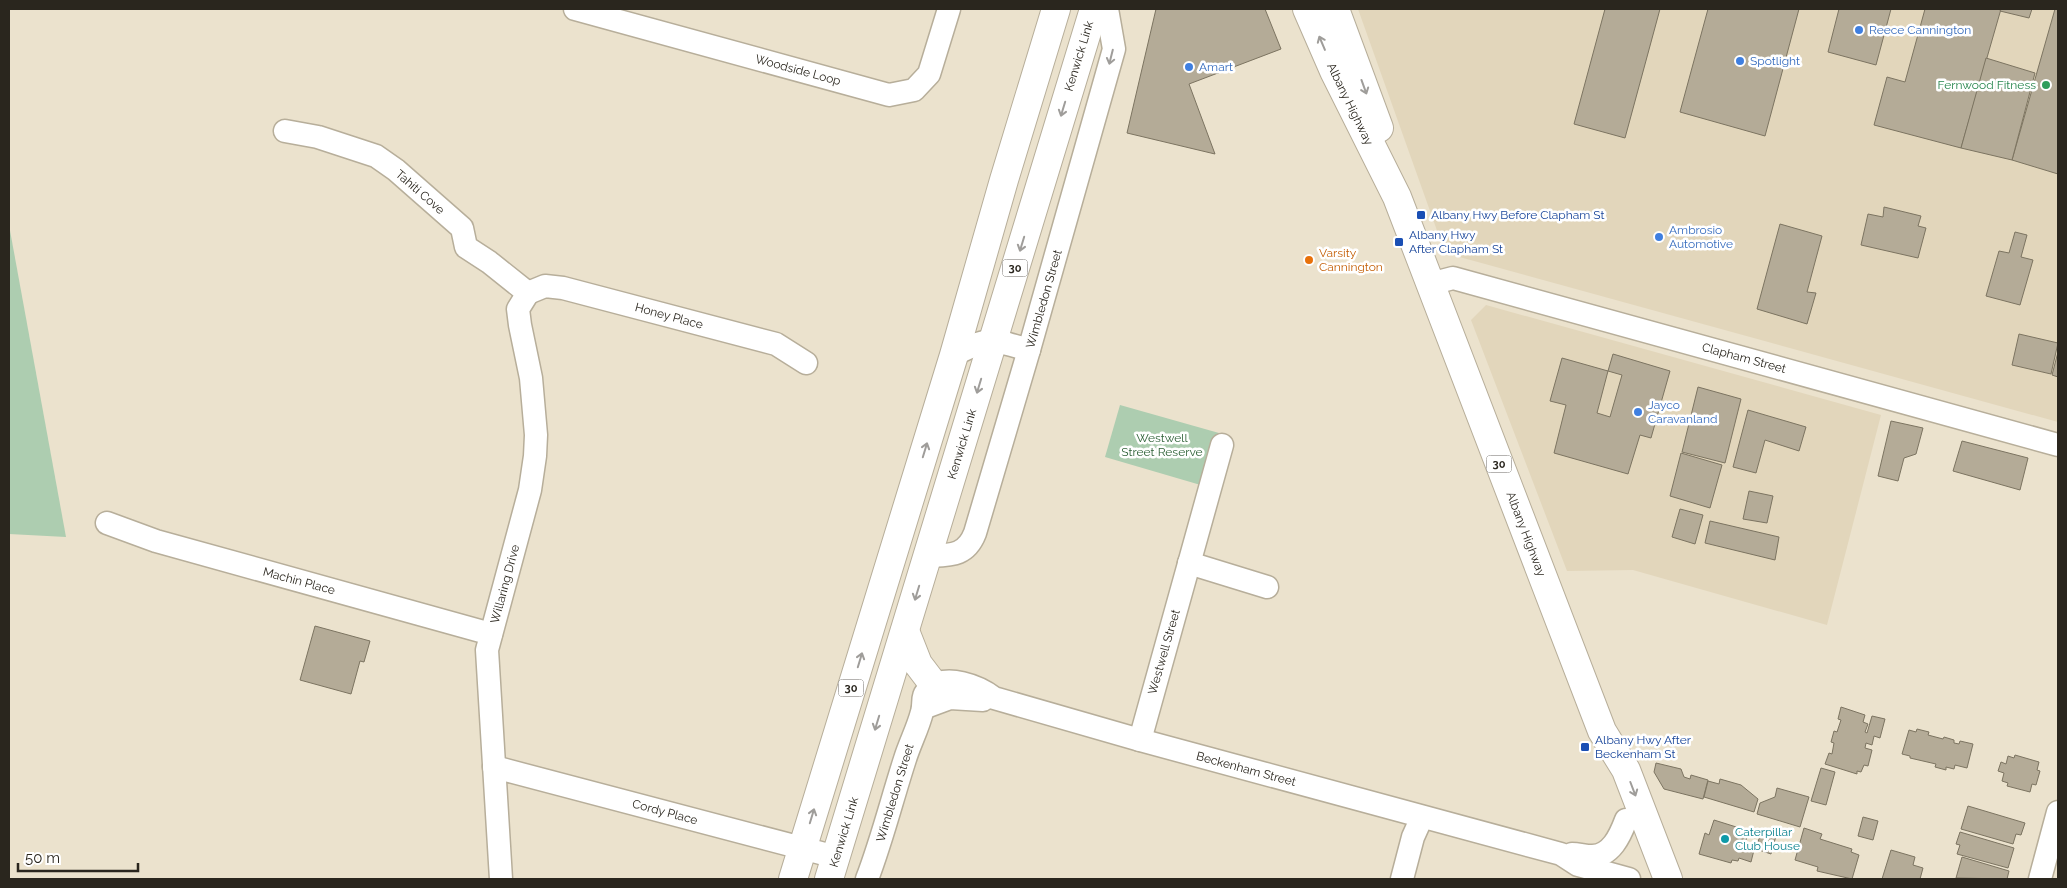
<svg xmlns="http://www.w3.org/2000/svg" width="2067" height="888" font-family="Raleway,sans-serif">
	<style>
		.built { fill: #e2d6bb }
		.green { fill: #adcdb0 }
		.building { fill: #b4ab97; stroke: #7c7461; fill-rule: evenodd }
		.lines { fill: none; stroke-linecap: round; stroke-linejoin: round }
		.minor-casing { stroke: #b7ae9a; stroke-width: 25 }
		.highway-casing { stroke: #b7ae9a; stroke-width: 30 }
		.minor { stroke: #fff; stroke-width: 22 }
		.highway { stroke: #fff; stroke-width: 28 }
		.oneway { stroke: #9f9d9a }
		.shop-dot { fill: #3f7fe0; stroke: #fff; stroke-width: 2 }
		.leisure-dot { fill: #2e9e5b; stroke: #fff; stroke-width: 2 }
		.transit-dot { fill: #1a4fb4; stroke: #fff; stroke-width: 2 }
		.food-dot { fill: #e8710a; stroke: #fff; stroke-width: 2 }
		.culture-dot { fill: #0f9aa8; stroke: #fff; stroke-width: 2 }
		.labels { text-anchor: middle; stroke-width: 5; stroke-linejoin: round; paint-order: stroke }
		.shield { fill: #fff; stroke: #6a6762; stroke-width: 1 }
		.shield-label { font-size: 11px; font-weight: bold; fill: #2a261e }
		.shop-label { font-size: 12px; fill: #366cbe; stroke: #fff; text-anchor: start }
		.street-label { font-size: 12px; fill: #2a261e; stroke: #fff }
		.leisure-label { font-size: 12px; fill: #27864d; stroke: #fff; text-anchor: end }
		.transit-label { font-size: 12px; fill: #164399; stroke: #fff; text-anchor: start }
		.food-label { font-size: 12px; fill: #c56008; stroke: #fff; text-anchor: start }
		.park-label { font-size: 12px; fill: #2e6137; stroke: #fff }
		.culture-label { font-size: 12px; fill: #0d838f; stroke: #fff; text-anchor: start }
	</style>
	<rect width="100%" height="100%" fill="#ebe2cd"/>
	<g class="built">
		<path d="M1358,9H2058V422L1445,253Z"/>
		<path d="M1486,305L1881,415L1827,625L1633,570L1567,571L1471,320Z"/>
	</g>
	<g class="green">
		<path d="M9,225L66,537L9,534Z"/>
		<path d="M1120,405L1219,433L1204,486L1105,457Z"/>
	</g>
	<g class="building">
		<path d="M1156,9H1265L1281,49L1189,84L1215,154L1127,133Z"/>
		<path d="M1605,9H1660L1625,138L1574,124Z"/>
		<path d="M1708,9H1799L1765,136L1680,112Z"/>
		<path d="M1839,9H1891L1876,65L1828,52Z"/>
		<path d="M1925,9H2001L1961,148L1874,125L1887,77L1905,82Z"/>
		<path d="M2001,9H2032L2029,18L2000,11Z"/>
		<path d="M2055,9H2058V174L2012,160Z"/>
		<path d="M1986,58L2035,73L2012,160L1961,148Z"/>
		<path d="M1884,207L1921,216L1918,226L1926,228L1918,258L1861,245L1868,214L1883,217Z"/>
		<path d="M1780,224L1822,236L1807,292L1816,293L1807,324L1757,309Z"/>
		<path d="M2015,232L2027,235L2021,257L2033,260L2020,305L1986,296L1999,251L2009,253Z"/>
		<path d="M2019,334L2058,343L2051,374L2012,365Z"/>
		<path d="M2058,352V377L2052,375Z"/>
		<path d="M1613,354L1670,371L1651,438L1640,435L1628,474L1554,453L1566,405L1550,401L1562,358L1608,371ZM1608,371L1622,375L1610,417L1597,413Z"/>
		<path d="M1698,387L1741,399L1725,463L1682,452Z"/>
		<path d="M1748,410L1806,427L1799,451L1765,440L1756,473L1733,467Z"/>
		<path d="M1891,421L1923,428L1916,454L1904,458L1898,481L1878,476Z"/>
		<path d="M1962,441L2028,458L2020,490L1953,471Z"/>
		<path d="M1681,453L1722,465L1710,508L1670,496Z"/>
		<path d="M1749,491L1773,496L1767,523L1743,519Z"/>
		<path d="M1680,509L1703,515L1695,544L1672,537Z"/>
		<path d="M1710,521L1779,537L1775,560L1705,543Z"/>
		<path d="M315,626L370,641L364,662L360,661L351,694L300,680Z"/>
		<path d="M1841,707L1865,715L1863,722L1868,724L1865,732L1867,733L1872,716L1885,719L1880,738L1874,736L1872,745L1866,743L1865,748L1872,750L1868,766L1864,765L1861,772L1857,771V774L1825,764L1829,753L1832,754L1834,743L1831,742L1834,731L1837,732L1841,720L1838,719Z"/>
		<path d="M1917,729L1929,732L1928,735L1943,739L1944,737L1954,740V743L1959,744L1960,741L1973,744L1967,768L1955,765L1954,769L1946,767V770L1935,767L1936,764L1910,758V756L1902,754L1909,730L1916,732Z"/>
		<path d="M2015,755L2039,762L2037,770L2040,771L2036,785L2032,784L2030,792L2007,786L2008,783L2002,781L2004,773L1998,771L2001,762L2006,764L2008,756L2014,758Z"/>
		<path d="M1656,763L1681,769L1684,777L1690,779L1691,775L1708,780L1703,799L1664,789L1654,772Z"/>
		<path d="M1821,768L1835,772L1826,805L1811,801Z"/>
		<path d="M1720,779L1741,785L1758,799L1754,812L1704,797L1708,781L1719,784Z"/>
		<path d="M1777,788L1809,797L1800,827L1757,814L1760,803L1775,797Z"/>
		<path d="M1968,806L2025,823L2021,835L2016,834L2013,844L1961,829Z"/>
		<path d="M1863,817L1878,821L1873,840L1858,836Z"/>
		<path d="M1714,820L1749,831L1745,843L1755,846L1751,862L1739,858L1738,861L1732,860L1731,863L1699,854L1705,833L1709,835Z"/>
		<path d="M1804,828L1822,834L1820,839L1852,849L1851,852L1859,855L1852,879L1817,871L1818,867L1795,860Z"/>
		<path d="M1761,832L1776,836L1771,854L1756,849Z"/>
		<path d="M1960,832L2014,848L2008,868L1957,854L1960,845L1956,844Z"/>
		<path d="M1891,850L1915,857L1913,865L1923,868L1920,879H1882Z"/>
		<path d="M1962,857L2009,871L2007,879L1956,878Z"/>
	</g>
	<g class="lines">
		<g class="minor-casing">
			<g id="minor">
				<path d="M575,9L889,95L914,90L929,74L949,9"/>
				<path d="M285,131L318,137L376,156L396,170L462,228L466,247L489,262L528,293"/>
				<path d="M1430,284L1453,278L2058,445"/>
				<path d="M528,293L545,286L563,288L776,344L806,363"/>
				<path d="M954,355C990,336 991,339 1029,350"/>
				<path d="M107,523L156,541L491,634"/>
				<path d="M929,556C951,555 966,556 975,533L1029,350L1114,49L1107,9"/>
				<path d="M1189,563L1267,587"/>
				<path d="M923,708L950,698L983,700"/>
				<path d="M1140,740L1222,445"/>
				<path d="M494,767L836,857"/>
				<path d="M1572,854C1579,854 1585,856 1592,856C1611,856 1620,836 1626,820"/>
				<path d="M501,879L487,650L530,490L535,456L536,435L531,378L520,325L518,309L528,293"/>
				<path d="M867,879C882,840 892,799 905,759C910,743 918,728 922,712C925,703 920,696 930,688C947,674 978,686 994,698L1140,740L1561,854L1578,865L1629,879"/>
				<path d="M1402,879L1413,837L1422,817"/>
				<path d="M2040,879L2058,812"/>
			</g>
		</g>
		<g class="highway-casing">
			<g id="highway">
				<path d="M1307,9L1334,71L1397,197L1602,731L1626,770L1668,879"/>
				<path d="M1335,9L1379,128"/>
				<path d="M905,631L918,664L934,685"/>
				<path d="M793,879L954,355L1004,180L1056,9"/>
				<path d="M829,879L1094,9"/>
			</g>
		</g>
		<use href="#minor" class="minor"/>
		<use href="#highway" class="highway"/>
	</g>
	<defs><path id="oneway-shaft" d="M-6 0H5M1.5-3L5.5 0L1.5 3" fill="none" stroke-width="1.6" stroke-linecap="round" stroke-linejoin="round" transform="scale(1.25)"/></defs>
	<g class="oneway">
		<use href="#oneway-shaft" transform="translate(1322 43) rotate(-113)"/>
		<use href="#oneway-shaft" transform="translate(1111 57) rotate(104)"/>
		<use href="#oneway-shaft" transform="translate(1364 87) rotate(70)"/>
		<use href="#oneway-shaft" transform="translate(1063 109) rotate(107)"/>
		<use href="#oneway-shaft" transform="translate(1022 244) rotate(107)"/>
		<use href="#oneway-shaft" transform="translate(979 386) rotate(107)"/>
		<use href="#oneway-shaft" transform="translate(925 450) rotate(-73)"/>
		<use href="#oneway-shaft" transform="translate(917 593) rotate(107)"/>
		<use href="#oneway-shaft" transform="translate(860 660) rotate(-73)"/>
		<use href="#oneway-shaft" transform="translate(877 723) rotate(107)"/>
		<use href="#oneway-shaft" transform="translate(1633 789) rotate(69)"/>
		<use href="#oneway-shaft" transform="translate(812 816) rotate(-73)"/>
	</g>
	<g class="shop-dot">
		<circle cx="1859" cy="30" r="5"/>
		<circle cx="1740" cy="61" r="5"/>
		<circle cx="1189" cy="67" r="5"/>
		<circle cx="1659" cy="237" r="5"/>
		<circle cx="1638" cy="412" r="5"/>
	</g>
	<circle class="leisure-dot" cx="2046" cy="85" r="5"/>
	<g class="transit-dot">
		<rect x="1416" y="210" width="10" height="10" rx="2.5"/>
		<rect x="1394" y="237" width="10" height="10" rx="2.5"/>
		<rect x="1580" y="742" width="10" height="10" rx="2.5"/>
	</g>
	<circle class="food-dot" cx="1309" cy="260" r="5"/>
	<circle class="culture-dot" cx="1725" cy="839" r="5"/>
	<g class="labels">
		<g class="shield">
			<rect x="1002.5" y="259.5" width="25" height="17" rx="4"/>
			<rect x="1486.5" y="455.5" width="25" height="17" rx="4"/>
			<rect x="838.5" y="679.5" width="25" height="17" rx="4"/>
		</g>
		<g class="shield-label">
			<text x="1015" y="272">30</text>
			<text x="1499" y="468">30</text>
			<text x="851" y="692">30</text>
		</g>
		<g class="shop-label">
			<text x="1869" y="34">Reece Cannington</text>
			<text x="1750" y="65">Spotlight</text>
			<text x="1199" y="71">Amart</text>
			<text x="1669" y="234">Ambrosio<tspan x="1669" dy="14">Automotive</tspan></text>
			<text x="1648" y="409">Jayco<tspan x="1648" dy="14">Caravanland</tspan></text>
		</g>
		<g class="street-label">
			<text transform="translate(1079 56) rotate(-73)" y="4">Kenwick Link</text>
			<text transform="translate(798 70) rotate(15)" y="4">Woodside Loop</text>
			<text transform="translate(1350 104) rotate(64)" y="4">Albany Highway</text>
			<text transform="translate(420 192) rotate(41)" y="4">Tahiti Cove</text>
			<text transform="translate(1044 299) rotate(-74)" y="4">Wimbledon Street</text>
			<text transform="translate(669 316) rotate(15)" y="4">Honey Place</text>
			<text transform="translate(1744 358) rotate(15)" y="4">Clapham Street</text>
			<text transform="translate(962 444) rotate(-73)" y="4">Kenwick Link</text>
			<text transform="translate(1526 534) rotate(69)" y="4">Albany Highway</text>
			<text transform="translate(299 581) rotate(15)" y="4">Machin Place</text>
			<text transform="translate(505 584) rotate(-75)" y="4">Willaring Drive</text>
			<text transform="translate(1164 652) rotate(-74)" y="4">Westwell Street</text>
			<text transform="translate(1246 769) rotate(15)" y="4">Beckenham Street</text>
			<text transform="translate(895 793) rotate(-73)" y="4">Wimbledon Street</text>
			<text transform="translate(665 812) rotate(15)" y="4">Cordy Place</text>
			<text transform="translate(844 832) rotate(-73)" y="4">Kenwick Link</text>
		</g>
		<g class="leisure-label">
			<text x="2036" y="89">Fernwood Fitness</text>
		</g>
		<g class="transit-label">
			<text x="1431" y="219">Albany Hwy Before Clapham St</text>
			<text x="1409" y="239">Albany Hwy<tspan x="1409" dy="14">After Clapham St</tspan></text>
			<text x="1595" y="744">Albany Hwy After<tspan x="1595" dy="14">Beckenham St</tspan></text>
		</g>
		<g class="food-label">
			<text x="1319" y="257">Varsity<tspan x="1319" dy="14">Cannington</tspan></text>
		</g>
		<g class="park-label">
			<text x="1162" y="442">Westwell<tspan x="1162" dy="14">Street Reserve</tspan></text>
		</g>
		<g class="culture-label">
			<text x="1735" y="836">Caterpillar<tspan x="1735" dy="14">Club House</tspan></text>
		</g>
	</g>
	<rect width="2067" height="888" fill="none" stroke="#2a261e" stroke-width="20"/>
	<path d="M18 863v8h120v-8" fill="none" stroke="#2a261e" stroke-width="2.5"/>
	<text x="25" y="863" font-size="15" fill="#2a261e" stroke="#ffffff" stroke-width="4" paint-order="stroke">50 m</text>
</svg>
